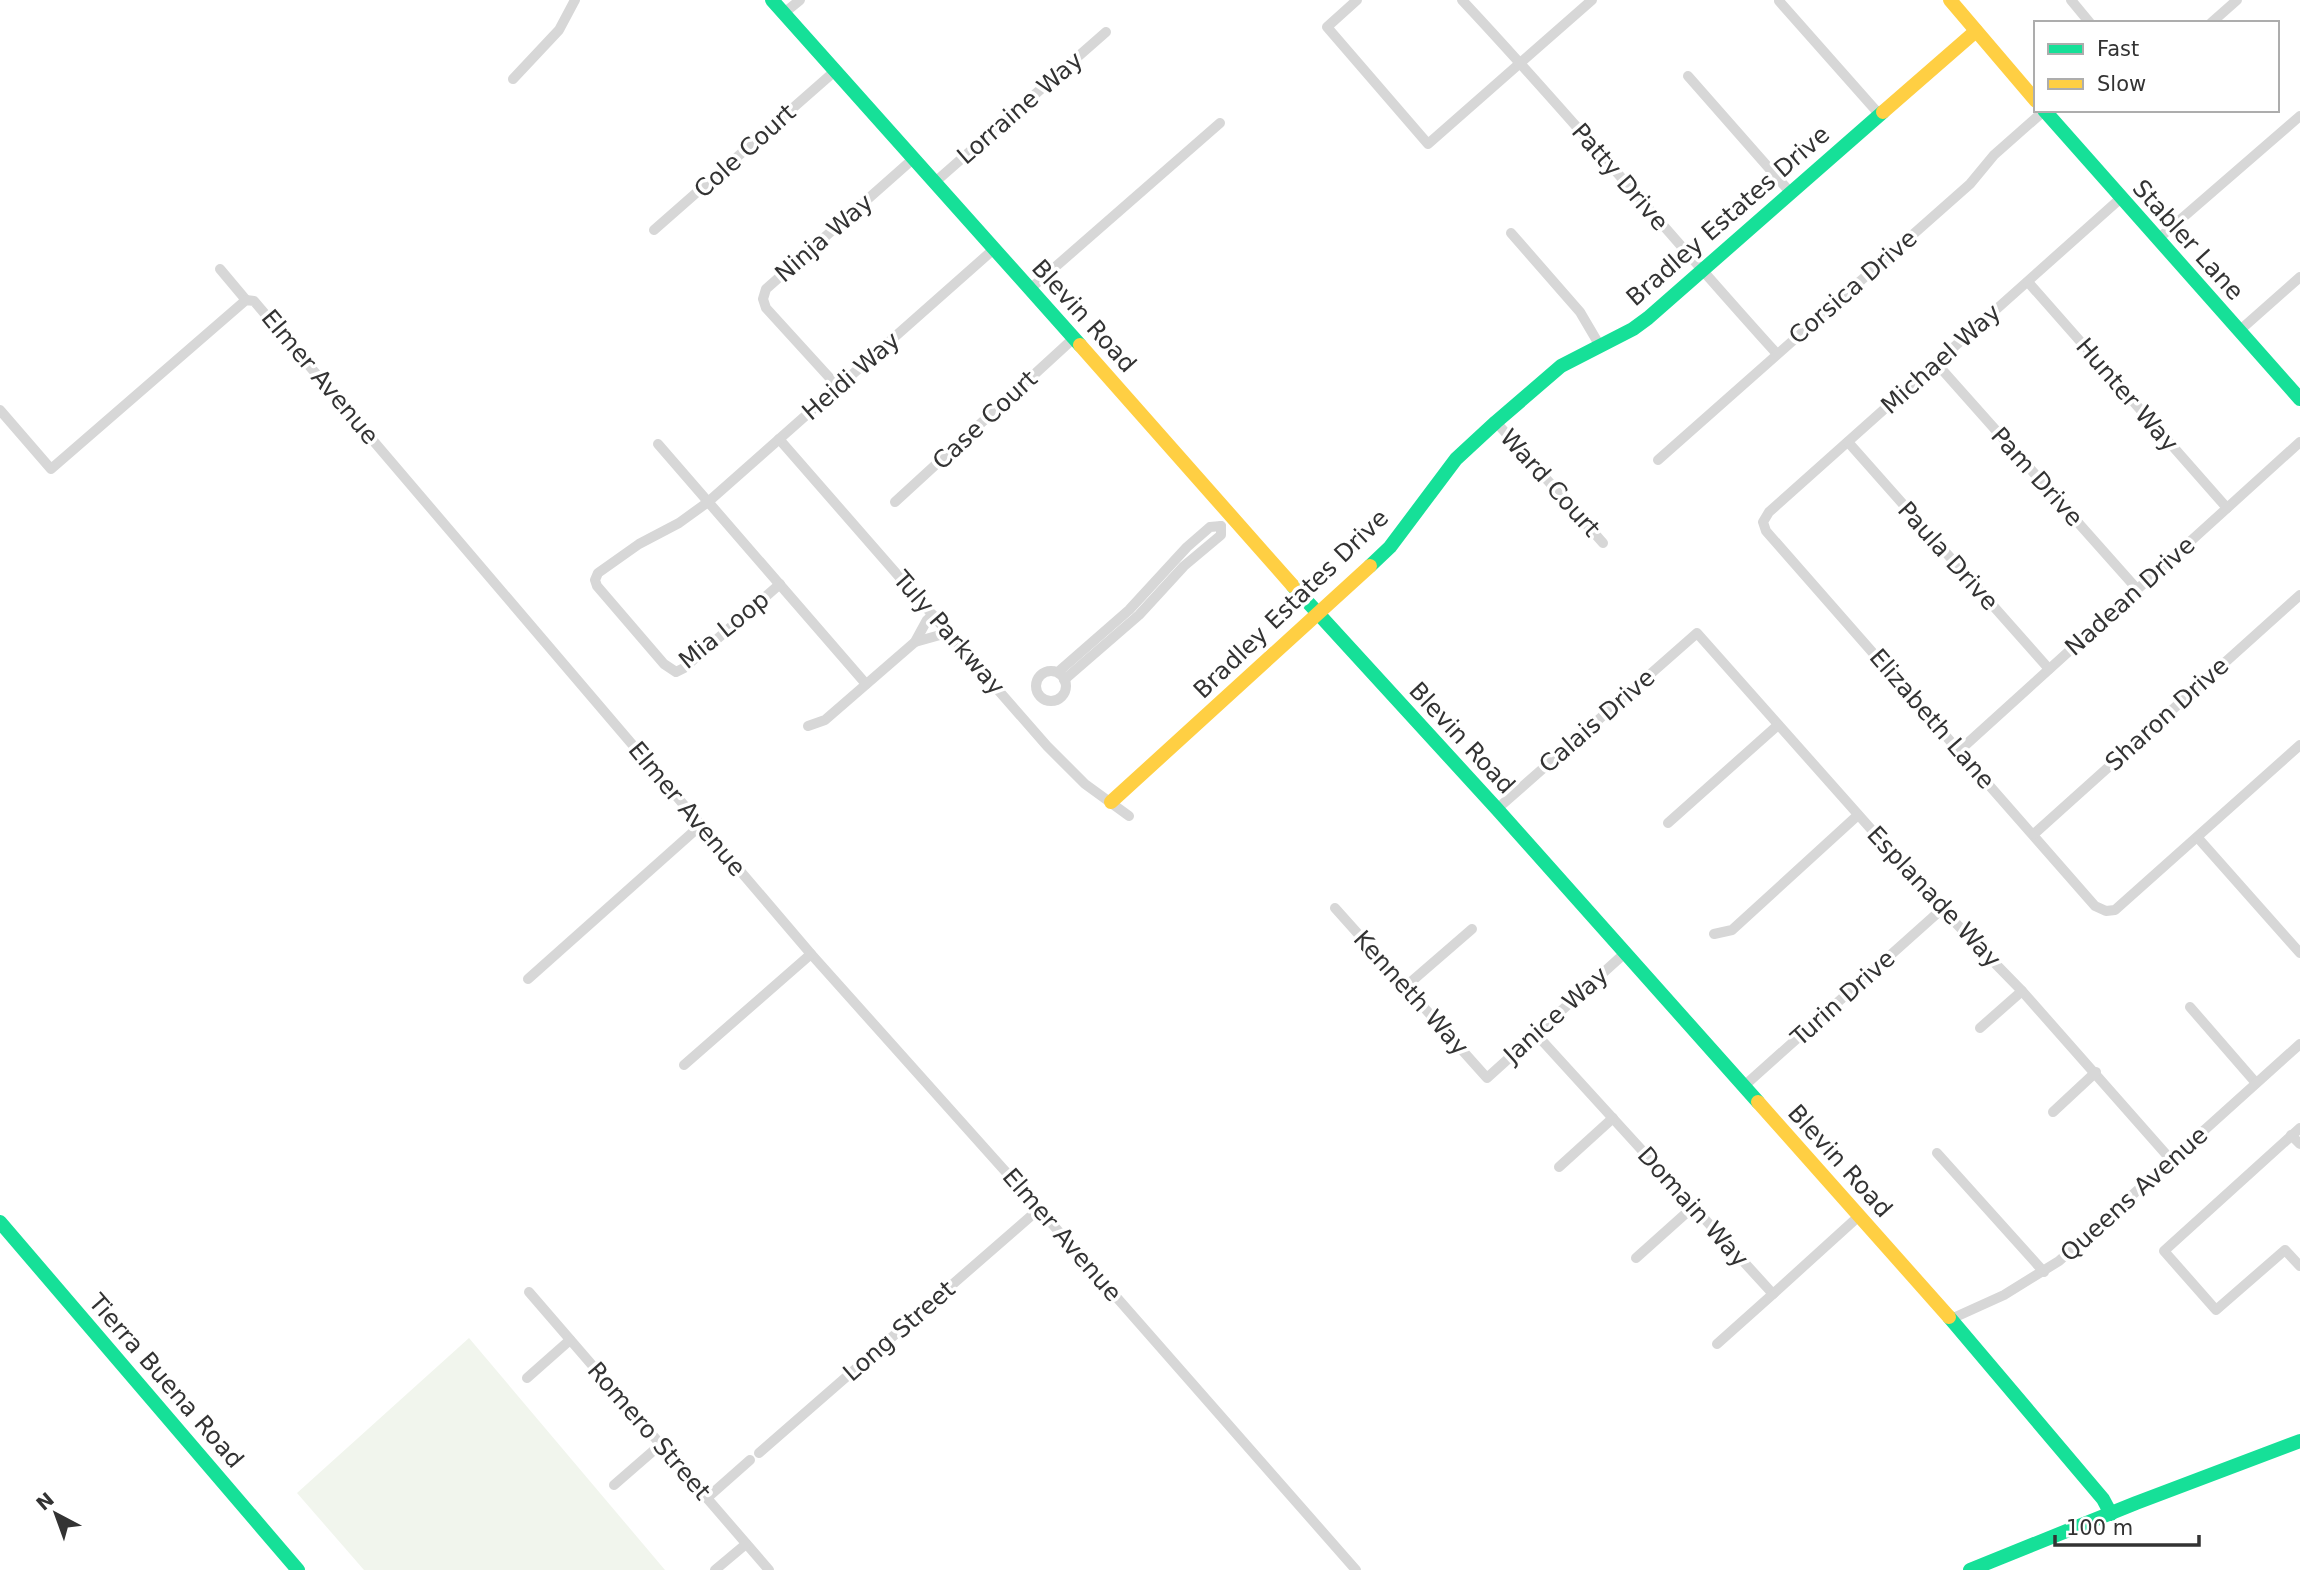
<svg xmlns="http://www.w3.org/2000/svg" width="2300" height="1570" font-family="'DejaVu Sans',sans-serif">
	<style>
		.green { fill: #f1f5ed }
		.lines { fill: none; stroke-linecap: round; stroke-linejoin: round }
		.street { stroke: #d7d7d7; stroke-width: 10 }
		.fast { stroke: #16e098; stroke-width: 14 }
		.slow { stroke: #ffcf43; stroke-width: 14 }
		.labels { text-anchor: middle; stroke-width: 7; stroke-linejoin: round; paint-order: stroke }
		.street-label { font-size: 24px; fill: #333; stroke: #fff }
	</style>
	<rect width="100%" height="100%" fill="#fff"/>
	<path class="green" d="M469,1338L665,1570H364L297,1493Z"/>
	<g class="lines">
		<g class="street">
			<path d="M1357,0L1327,27L1428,144L1592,0"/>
			<path d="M1462,0C1570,115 1671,237 1777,354"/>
			<path d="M2071,0L2090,23"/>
			<path d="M1779,1L1879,114"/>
			<path d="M784,13L800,0"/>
			<path d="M2211,23L2237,0"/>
			<path d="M1688,76L1790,192"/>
			<path d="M513,79L559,30L575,0"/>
			<path d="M934,183L1106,32"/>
			<path d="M2121,198L1769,512L1763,522L1766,531L2095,906L2106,911L2115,910L2300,745"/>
			<path d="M654,230L835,71"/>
			<path d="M1511,233L1580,312L1600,346"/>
			<path d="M2158,239L2300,116"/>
			<path d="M220,269L246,300"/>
			<path d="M2028,282L2227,508"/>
			<path d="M1030,289L1220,123"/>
			<path d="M2239,331L2300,277"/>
			<path d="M1937,364L2137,589"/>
			<path d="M838,387L766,308L763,299L766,289L913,159"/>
			<path d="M0,410L51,469L246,300L254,301L811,954L1039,1209L1356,1570"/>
			<path d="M1496,422L1603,543"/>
			<path d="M779,439L1047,746L1085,784L1129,816"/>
			<path d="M1848,442L2049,669"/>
			<path d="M658,444L866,684"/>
			<path d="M1658,460L1970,184L1994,155L2045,110"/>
			<path d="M895,502L1074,338"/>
			<path d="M780,584L684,668L676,672L664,664L597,586L595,580L598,573L639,544L679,523L708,502L994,249"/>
			<path d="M915,642L940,635L946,630"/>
			<circle cx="1051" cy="686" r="15"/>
			<path d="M1058,672L1129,610L1187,547L1210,527L1221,526"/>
			<path d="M1064,680L1139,615L1184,566L1221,535V526"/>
			<path d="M808,726L825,720L915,642L927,620L933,615"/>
			<path d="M1960,750L2300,442"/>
			<path d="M1497,809L1697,633L1942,909L2022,991L2172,1161"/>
			<path d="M1668,823L1778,725"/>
			<path d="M2034,834L2300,595"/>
			<path d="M2198,838L2300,953"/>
			<path d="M1335,908L1487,1078L1625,953"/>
			<path d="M1714,934L1732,930L1858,815"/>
			<path d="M528,979L701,825"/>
			<path d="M1405,987L1472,929"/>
			<path d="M2190,1007L2256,1083"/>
			<path d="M1980,1028L2022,991"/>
			<path d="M1536,1034L1773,1294L1859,1216"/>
			<path d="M684,1065L811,954"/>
			<path d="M1744,1086L1942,909"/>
			<path d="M2053,1112L2096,1072"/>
			<path d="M2300,1128L2164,1251L2216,1310L2285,1250L2300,1266"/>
			<path d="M2291,1135L2300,1144"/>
			<path d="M1937,1153L2044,1272"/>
			<path d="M1559,1167L1613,1118"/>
			<path d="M1636,1258L1693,1207"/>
			<path d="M529,1292L769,1570"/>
			<path d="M1951,1319L2004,1295L2059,1261L2300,1044"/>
			<path d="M1717,1344L1773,1294"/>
			<path d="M527,1378L570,1340"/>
			<path d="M759,1453L1039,1209"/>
			<path d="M614,1485L660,1445"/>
			<path d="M707,1498L750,1460"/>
			<path d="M715,1570L746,1544"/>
		</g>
		<g class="fast">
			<path d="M772,0L1080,345"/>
			<path d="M2044,110L2300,399"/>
			<path d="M1370,566L1390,547L1456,459L1496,422L1561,366L1633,329L1648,318L1883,112"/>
			<path d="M1293,586L1497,809L1758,1102"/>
			<path d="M0,1222L298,1570"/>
			<path d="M1949,1317L2103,1499L2111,1514"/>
			<path d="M1970,1570L2136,1503L2300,1441"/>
		</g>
		<g class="slow">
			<path d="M1950,0L2036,101"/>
			<path d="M1883,112L1976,31"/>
			<path d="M1080,345L1293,586"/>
			<path d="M1111,802L1370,566"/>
			<path d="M1758,1102L1949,1317"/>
		</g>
	</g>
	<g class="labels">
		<g class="street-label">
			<text transform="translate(1020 108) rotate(-41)" y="8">Lorraine Way</text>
			<text transform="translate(745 151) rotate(-42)" y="8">Cole Court</text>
			<text transform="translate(1620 177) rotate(49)" y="8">Patty Drive</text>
			<text transform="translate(1728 216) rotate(-41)" y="8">Bradley Estates Drive</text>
			<text transform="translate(824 238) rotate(-41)" y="8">Ninja Way</text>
			<text transform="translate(2188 240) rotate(48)" y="8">Stabler Lane</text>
			<text transform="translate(1853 287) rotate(-41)" y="8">Corsica Drive</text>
			<text transform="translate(1084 316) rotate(48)" y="8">Blevin Road</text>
			<text transform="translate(1941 359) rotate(-42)" y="8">Michael Way</text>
			<text transform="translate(851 376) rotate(-41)" y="8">Heidi Way</text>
			<text transform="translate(320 377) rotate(50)" y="8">Elmer Avenue</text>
			<text transform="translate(2127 395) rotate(49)" y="8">Hunter Way</text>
			<text transform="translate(985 420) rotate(-43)" y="8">Case Court</text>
			<text transform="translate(2037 477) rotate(48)" y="8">Pam Drive</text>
			<text transform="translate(1550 483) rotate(48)" y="8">Ward Court</text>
			<text transform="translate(1948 556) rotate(48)" y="8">Paula Drive</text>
			<text transform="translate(2130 596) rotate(-42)" y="8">Nadean Drive</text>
			<text transform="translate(1291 604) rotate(-44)" y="8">Bradley Estates Drive</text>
			<text transform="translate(724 630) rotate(-39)" y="8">Mia Loop</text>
			<text transform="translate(949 633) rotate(49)" y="8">Tuly Parkway</text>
			<text transform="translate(2167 714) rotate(-42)" y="8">Sharon Drive</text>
			<text transform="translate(1932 719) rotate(49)" y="8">Elizabeth Lane</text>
			<text transform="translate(1597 721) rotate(-41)" y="8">Calais Drive</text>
			<text transform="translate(1462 738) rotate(47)" y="8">Blevin Road</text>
			<text transform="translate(687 809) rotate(50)" y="8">Elmer Avenue</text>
			<text transform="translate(1934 897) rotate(47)" y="8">Esplanade Way</text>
			<text transform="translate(1411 993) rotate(48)" y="8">Kenneth Way</text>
			<text transform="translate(1843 998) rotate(-42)" y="8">Turin Drive</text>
			<text transform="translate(1556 1015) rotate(-42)" y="8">Janice Way</text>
			<text transform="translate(1840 1161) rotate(48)" y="8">Blevin Road</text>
			<text transform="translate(2134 1194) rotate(-42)" y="8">Queens Avenue</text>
			<text transform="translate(1693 1207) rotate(48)" y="8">Domain Way</text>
			<text transform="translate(1062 1235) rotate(49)" y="8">Elmer Avenue</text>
			<text transform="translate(899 1331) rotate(-41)" y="8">Long Street</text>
			<text transform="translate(166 1381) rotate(49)" y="8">Tierra Buena Road</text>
			<text transform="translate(649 1431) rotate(49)" y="8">Romero Street</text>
		</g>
	</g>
	<rect x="2034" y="21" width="245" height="91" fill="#ffffff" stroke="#adadad" stroke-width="2"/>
	<rect x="2048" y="44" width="35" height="10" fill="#16e098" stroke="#adadad" stroke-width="2"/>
	<text x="2097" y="56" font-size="21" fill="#333333">Fast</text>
	<rect x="2048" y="79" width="35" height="10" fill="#ffcf43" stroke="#adadad" stroke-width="2"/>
	<text x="2097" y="91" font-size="21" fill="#333333">Slow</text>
	<g transform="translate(56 1514) rotate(319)" stroke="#ffffff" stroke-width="5" paint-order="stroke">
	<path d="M0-5L12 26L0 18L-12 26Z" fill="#333333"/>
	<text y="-10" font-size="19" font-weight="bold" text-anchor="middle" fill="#333333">N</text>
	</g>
	<path d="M2055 1535v10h144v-10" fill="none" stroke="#333333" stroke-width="3.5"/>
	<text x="2066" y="1535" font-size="21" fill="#333333" stroke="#ffffff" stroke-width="5" paint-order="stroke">100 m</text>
</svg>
